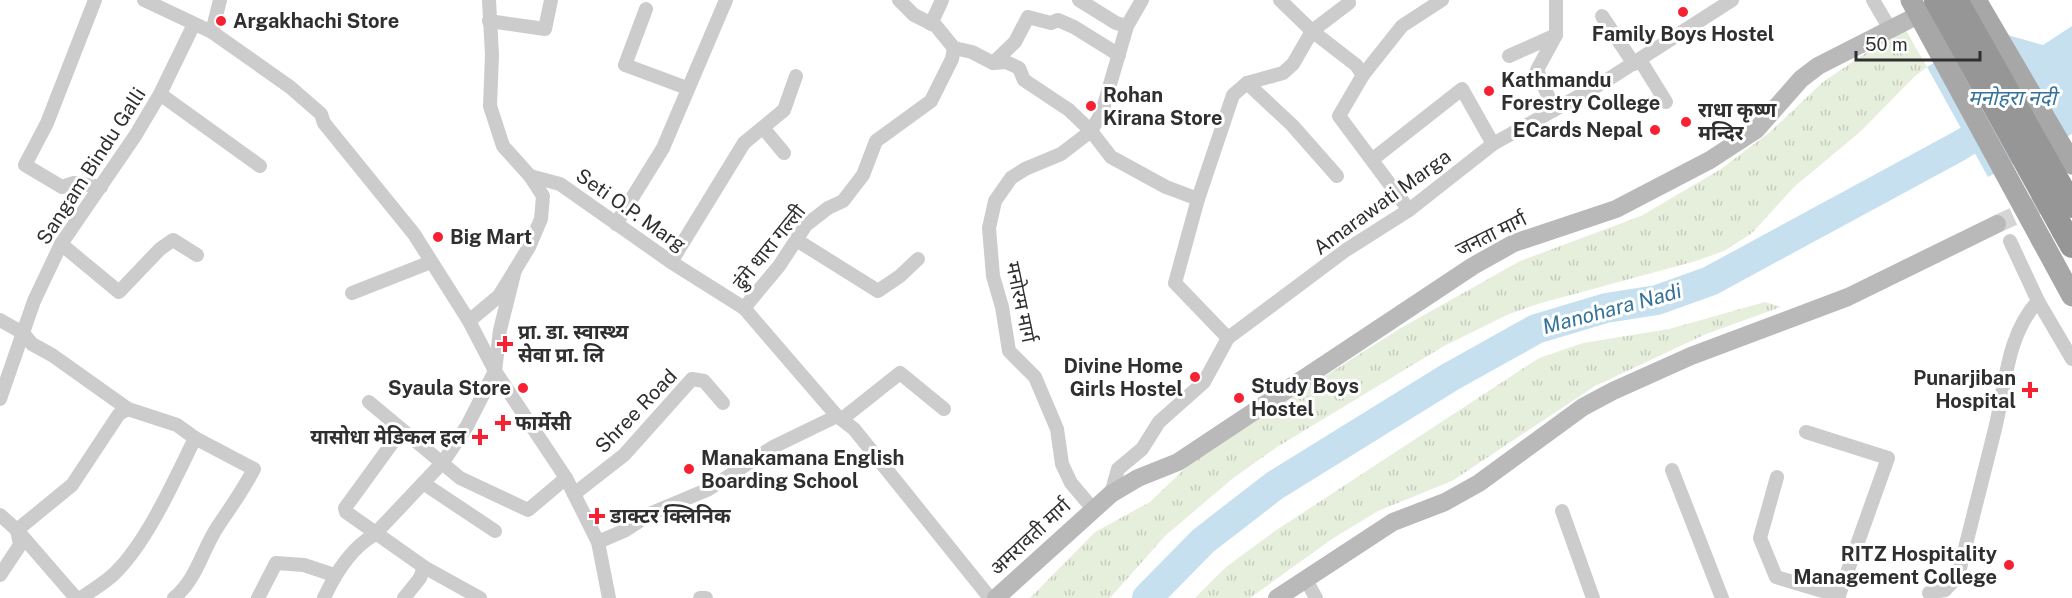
<svg xmlns="http://www.w3.org/2000/svg" width="2072" height="598" font-family="'Public Sans','Noto Sans Devanagari',sans-serif">
	<style>
		.grass { fill: url(#grass-tufts) }
		.water { fill: #c6e0ef }
		.lines { fill: none; stroke-linecap: round; stroke-linejoin: round }
		.river { stroke: #c6e0ef; stroke-width: 30 }
		.secondary-tunnel { stroke: #d5d5d5; stroke-width: 18; stroke-dasharray: 18 9; stroke-linecap: butt }
		.street { stroke: #ccc; stroke-width: 14 }
		.secondary { stroke: #b9b9b9; stroke-width: 18 }
		.primary { stroke: #a7a7a7; stroke-width: 21 }
		.highway { stroke: #969696; stroke-width: 24 }
		.primary-bridge { stroke: #a7a7a7; stroke-width: 21 }
		.highway-bridge { stroke: #969696; stroke-width: 24 }
		.poi-dot { fill: #f62132; stroke: #fff; stroke-width: 2 }
		.labels { text-anchor: middle; stroke-width: 6; stroke-linejoin: round; paint-order: stroke }
		.poi-label { font-size: 20px; font-weight: bold; fill: #2f2f2f; stroke: #fff; text-anchor: start }
		.street-label { font-size: 20px; fill: #2f2f2f; stroke: #fff }
		.water-label { font-size: 21px; font-style: italic; fill: #35739a; stroke: #fff }
	</style>
	<defs>
		<pattern id="grass-tufts" width="24" height="20" patternUnits="userSpaceOnUse" patternTransform="scale(1.5)"><rect width="24" height="20" fill="#e6eedc"/><path d="M3 7l-1-3M5 7V3M7 7l1-3M15 17l-1-3M17 17v-4M19 17l1-3" fill="none" stroke="#c6ccbd"/></pattern>
	</defs>
	<rect width="100%" height="100%" fill="#fff"/>
	<g class="grass">
		<path d="M1904,27L1927,67L1914,77L1861,131L1794,187L1752,233L1724,251L1696,261L1541,303L1509,314L1444,346L1277,447L1232,479L1165,536L1110,598H1030L1095,532L1150,502L1197,457L1401,328L1520,261L1641,216L1721,169L1770,132L1823,82Z"/>
		<path d="M1765,302L1781,307L1706,334L1595,386L1452,481L1378,511L1332,539L1250,598H1195L1226,567L1275,531L1539,358L1583,343L1669,329Z"/>
	</g>
	<path class="water" d="M2072,26V134L1988,177L1927,67L1990,30L2043,45Z"/>
	<g class="lines">
		<path class="river" d="M1147,598L1203,541L1274,486L1450,377L1536,329L1606,308L1657,300L1710,281L1959,146L2072,78"/>
		<path class="secondary-tunnel" d="M1997,224L2058,196"/>
		<g class="street">
			<path d="M95,0L47,123L25,165L62,187L74,183L101,187"/>
			<path d="M144,0L212,32L290,87L321,114L324,123L414,234L469,321L495,371L566,478L598,542L609,598"/>
			<path d="M489,0L492,55L490,106L503,146L530,176L560,184L671,262L744,308L837,416L854,429L990,598"/>
			<path d="M899,0L914,15L936,26L954,48L972,52L993,63L1006,62L1019,68L1024,80L1069,110L1091,131L1061,154L1025,169L1011,178L995,201L989,228L993,276L1002,307L1009,351L1035,377L1057,429L1062,464L1071,483L1093,509"/>
			<path d="M1079,0L1116,23L1127,26"/>
			<path d="M1142,0L1127,26L1102,112L1091,131L1111,157L1166,187L1198,199L1175,283L1228,338"/>
			<path d="M1280,0L1312,31L1356,65L1363,75"/>
			<path d="M1873,0L1890,29"/>
			<path d="M646,9L625,65L687,88"/>
			<path d="M1602,16L1634,64"/>
			<path d="M489,21L545,29L551,0"/>
			<path d="M931,24L942,0"/>
			<path d="M212,32L220,0"/>
			<path d="M1509,56L1556,35"/>
			<path d="M1640,60L1666,102"/>
			<path d="M993,63L1015,42L1028,17L1051,23L1058,20L1074,27L1119,55"/>
			<path d="M1247,83L1292,125L1337,176"/>
			<path d="M160,94L260,166"/>
			<path d="M1554,110L1537,70L1556,35V0"/>
			<path d="M764,129L784,153"/>
			<path d="M1373,159L1462,89L1493,144"/>
			<path d="M1198,199L1233,95L1247,83L1283,73L1293,64L1312,31L1349,3L1348,0"/>
			<path d="M1409,210L1339,116L1363,75L1402,26L1442,0"/>
			<path d="M616,224L663,148L726,0"/>
			<path d="M798,241L878,291L900,276L918,259"/>
			<path d="M2010,241L2038,301L2072,359"/>
			<path d="M61,244L119,292L160,249L173,240L197,255"/>
			<path d="M671,262L744,143L784,110L796,76"/>
			<path d="M352,293L431,262"/>
			<path d="M744,308L779,266L806,225L828,208L843,201L863,175L876,141L931,101L952,59L954,48"/>
			<path d="M0,320L23,333L32,344L52,355L128,409"/>
			<path d="M469,321L499,296L529,247L541,219L543,196L530,176"/>
			<path d="M0,399L34,301L61,244L135,136L160,94L194,24"/>
			<path d="M369,402L460,478L528,510L566,478"/>
			<path d="M842,419L900,373L944,409"/>
			<path d="M1806,432L1888,458L1838,598"/>
			<path d="M393,442L345,508L346,512L424,567L480,598"/>
			<path d="M1672,470L1722,598"/>
			<path d="M1777,477L1760,538L1776,577L1839,596"/>
			<path d="M423,483L495,531"/>
			<path d="M574,494L624,455L692,379L704,381L723,403"/>
			<path d="M1111,494L1118,469L1142,449L1159,422L1204,382L1228,338L1346,250L1409,210L1493,144L1604,82L1732,0"/>
			<path d="M1562,511L1593,598"/>
			<path d="M0,515L17,530L76,598"/>
			<path d="M598,542L626,530L652,513L709,489L773,447L837,416"/>
			<path d="M0,575L20,545L17,530L72,485L119,414L128,409L177,425L195,438L254,469C243,490 231,507 218,526C202,550 197,579 174,598"/>
			<path d="M1305,578L1316,598"/>
			<path d="M1929,593L1945,590L1958,576C1970,527 1983,478 1995,429C2006,385 2006,336 2038,301"/>
			<path d="M81,598C92,590 105,583 115,573C147,542 175,479 195,438"/>
			<path d="M258,598L276,563L304,565L334,575"/>
			<path d="M324,598C335,574 351,548 374,535L443,462L467,426L495,371L500,330L515,270"/>
			<path d="M404,598L420,578L424,567"/>
			<path d="M700,598H706"/>
		</g>
		<g class="secondary">
			<path d="M996,598L1111,494L1138,478L1178,462L1473,266L1514,243L1616,209L1710,160L1756,130L1801,79L1818,66L1932,8"/>
			<path d="M1277,598L1393,522L1445,502L1479,483L1583,407L1613,391L1691,356L1848,297L1997,224"/>
		</g>
		<g class="primary">
			<path d="M1976,0L2072,164"/>
			<path d="M2041,239L2072,296"/>
		</g>
		<path class="highway" d="M2063,230L2072,246"/>
		<path class="primary-bridge" d="M1911,0L2041,239"/>
		<g class="highway-bridge">
			<path d="M1936,0L2063,230"/>
			<path d="M1956,0L2072,206"/>
		</g>
	</g>
	<g class="poi-dot">
		<circle cx="1683" cy="12" r="6"/>
		<circle cx="221" cy="21" r="6"/>
		<circle cx="1489" cy="91" r="6"/>
		<circle cx="1091" cy="106" r="6"/>
		<circle cx="1686" cy="122" r="6"/>
		<circle cx="1655" cy="130" r="6"/>
		<circle cx="438" cy="237" r="6"/>
		<path d="M502 335h6v6h6v6h-6v6h-6v-6h-6v-6h6z"/>
		<circle cx="1195" cy="377" r="6"/>
		<circle cx="523" cy="388" r="6"/>
		<path d="M2027 381h6v6h6v6h-6v6h-6v-6h-6v-6h6z"/>
		<circle cx="1239" cy="398" r="6"/>
		<path d="M500 414h6v6h6v6h-6v6h-6v-6h-6v-6h6z"/>
		<path d="M477 428h6v6h6v6h-6v6h-6v-6h-6v-6h6z"/>
		<circle cx="689" cy="469" r="6"/>
		<path d="M594 507h6v6h6v6h-6v6h-6v-6h-6v-6h6z"/>
		<circle cx="2009" cy="565" r="6"/>
	</g>
	<g class="labels">
		<g class="poi-label">
			<text x="233" y="28">Argakhachi Store</text>
			<text x="1683" y="41" text-anchor="middle">Family Boys Hostel</text>
			<text x="1501" y="87">Kathmandu<tspan x="1501" dy="23">Forestry College</tspan></text>
			<text x="1103" y="102">Rohan<tspan x="1103" dy="23">Kirana Store</tspan></text>
			<text x="1698" y="117">राधा कृष्ण<tspan x="1698" dy="23">मन्दिर</tspan></text>
			<text x="1643" y="137" text-anchor="end">ECards Nepal</text>
			<text x="450" y="244">Big Mart</text>
			<text x="518" y="339">प्रा. डा. स्वास्थ्य<tspan x="518" dy="23">सेवा प्रा. लि</tspan></text>
			<text x="1183" y="373" text-anchor="end">Divine Home<tspan x="1183" dy="23">Girls Hostel</tspan></text>
			<text x="2016" y="385" text-anchor="end">Punarjiban<tspan x="2016" dy="23">Hospital</tspan></text>
			<text x="1251" y="393">Study Boys<tspan x="1251" dy="23">Hostel</tspan></text>
			<text x="511" y="395" text-anchor="end">Syaula Store</text>
			<text x="515" y="430">फार्मेसी</text>
			<text x="466" y="444" text-anchor="end">यासोधा मेडिकल हल</text>
			<text x="701" y="465">Manakamana English<tspan x="701" dy="23">Boarding School</tspan></text>
			<text x="610" y="523">डाक्टर क्लिनिक</text>
			<text x="1997" y="561" text-anchor="end">RITZ Hospitality<tspan x="1997" dy="23">Management College</tspan></text>
		</g>
		<g class="street-label">
			<text transform="translate(91 166) rotate(-57)" y="7">Sangam Bindu Galli</text>
			<text transform="translate(1382 202) rotate(-36)" y="7">Amarawati Marga</text>
			<text transform="translate(631 210) rotate(35)" y="7">Seti O.P. Marg</text>
			<text transform="translate(1491 234) rotate(-26)" y="7">जनता मार्ग</text>
			<text transform="translate(769 247) rotate(-51)" y="7">ढुंगे धारा गल्ली</text>
			<text transform="translate(1021 302) rotate(78)" y="7">मनोरम मार्ग</text>
			<text transform="translate(636 411) rotate(-46)" y="7">Shree Road</text>
			<text transform="translate(1030 537) rotate(-43)" y="7">अमरावती मार्ग</text>
		</g>
		<g class="water-label">
			<text x="2012" y="105">मनोहरा नदी</text>
			<text transform="translate(1612 309) rotate(-15)" y="7">Manohara Nadi</text>
		</g>
	</g>
	<path d="M1856 51v9h124v-9" fill="none" stroke="#2f2f2f" stroke-width="3"/>
	<text x="1865" y="51" font-size="18" fill="#2f2f2f" stroke="#ffffff" stroke-width="4.5" paint-order="stroke">50 m</text>
</svg>
